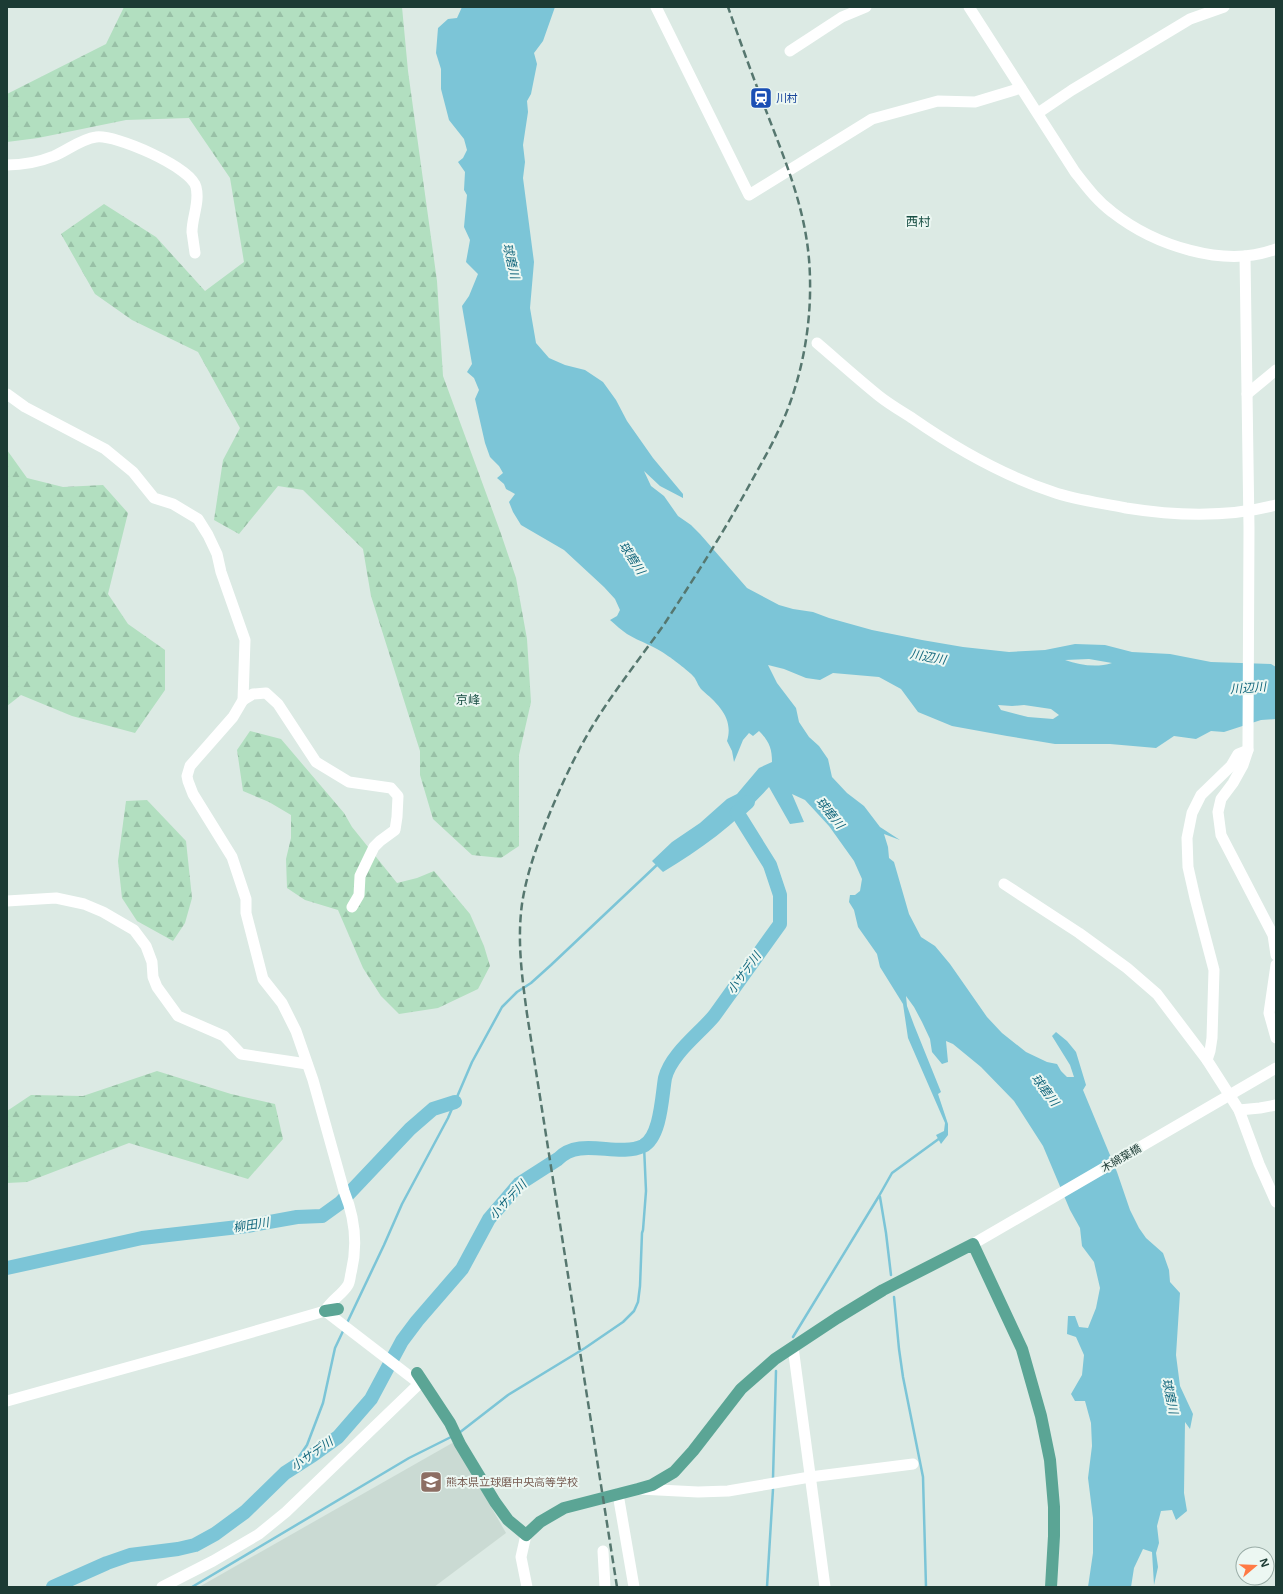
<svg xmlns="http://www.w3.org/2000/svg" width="1283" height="1594" font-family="'Open Sans','Noto Sans JP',sans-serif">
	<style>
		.built { fill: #cadad3 }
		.forest { fill: url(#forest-firs) }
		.water { fill: #7cc5d7; fill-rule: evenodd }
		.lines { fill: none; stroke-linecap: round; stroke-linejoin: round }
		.stream { stroke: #7cc5d7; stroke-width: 2.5 }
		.river { stroke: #7cc5d7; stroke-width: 14 }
		.minor { stroke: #fff; stroke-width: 11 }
		.major { stroke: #5ba595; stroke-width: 12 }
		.rail { stroke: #56776f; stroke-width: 2.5; stroke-dasharray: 8 4; stroke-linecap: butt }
		.labels { text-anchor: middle; stroke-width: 4; stroke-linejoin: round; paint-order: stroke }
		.transit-label { font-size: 11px; fill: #164399; stroke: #ecf7f2; text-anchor: start }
		.street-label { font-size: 11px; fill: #1c3b34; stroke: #ecf7f2 }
		.education-label { font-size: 11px; fill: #785e54; stroke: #ecf7f2; text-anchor: start }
		.neighbourhood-label { font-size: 12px; fill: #174e43; stroke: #ecf7f2 }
		.water-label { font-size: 12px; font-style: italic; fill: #11667c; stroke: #ecf7f2 }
	</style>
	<defs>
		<pattern id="forest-firs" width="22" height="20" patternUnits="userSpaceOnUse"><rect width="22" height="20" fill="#b2dfc0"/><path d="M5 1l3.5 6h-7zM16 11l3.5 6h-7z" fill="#98c0a6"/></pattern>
	</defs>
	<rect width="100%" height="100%" fill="#dceae4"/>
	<path class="built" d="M454,1442L506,1533L434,1587H199Z"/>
	<g class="forest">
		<path d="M124,7H402L408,71L437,281L443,376L500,531L516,578L527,639L531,702L519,755V846L501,858L472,855L433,819L420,775V751L371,596L363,549L303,490L278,486L239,534L214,520L223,460L240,428L198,352L132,320L95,294L61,234L104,204L156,237L205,291L244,262L230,178L189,118L126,120L38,138L7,142V94L106,44Z"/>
		<path d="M7,450L27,478L63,487L103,485L128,513L108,594L128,624L165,650V690L135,733L72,716L21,695L7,706Z"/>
		<path d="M250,731L281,739L344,813L352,827L397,883L417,878L434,871L470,914L484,946L490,966L478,989L438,1008L399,1014L381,996L363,968L338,910L305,900L287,888L286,859L291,838V815L269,802L243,791L237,750Z"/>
		<path d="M147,800L186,841L192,898L185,923L173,941L137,921L122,898L118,861L126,801Z"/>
		<path d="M157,1071L231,1094L275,1104L283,1139L248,1179L129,1143L27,1182L7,1183V1111L31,1095L83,1096Z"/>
	</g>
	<path class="water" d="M462,7H555L543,41L534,53L537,64L531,94L527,101L528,112L523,145L525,162L523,178L534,262L530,308L536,343L549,358L565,365L585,370L603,382L616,400L627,421L653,458L683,494V498L660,486L644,471L651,486L664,496L678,516L691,525L700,534L747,588L779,605L793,609L813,612L829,618L872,630L922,640L963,647L1009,652L1045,650L1075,644L1105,645L1132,652L1170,654L1211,662L1271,664L1276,667V719L1261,720L1224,732L1211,731L1196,739L1174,736L1156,748L1110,744H1055L1007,736L952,726L918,712L901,689L879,677L833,673L820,680L806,678L784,669L768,665L777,683L796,708L799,722L809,737L819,746L828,759L832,777L847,793L864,806L880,827L900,840L884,834L888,847L889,858L894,862L909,914L921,937L935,946L950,964L987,1017L1002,1033L1026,1052L1047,1062L1057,1064L1061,1071L1067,1077H1074L1070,1065L1052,1036L1056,1032L1067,1041L1076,1052L1086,1085L1083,1090L1117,1172L1130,1210L1139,1228L1146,1238L1163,1253L1169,1270L1170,1282L1180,1293L1176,1355L1180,1386L1193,1414L1190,1429L1185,1422L1184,1493L1187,1511L1176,1520L1172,1510L1161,1511L1157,1526L1159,1543L1156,1553L1158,1567L1154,1585L1152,1552L1143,1549L1134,1568L1131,1587H1088L1093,1553V1518L1088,1478L1092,1446L1091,1423L1085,1401H1075L1071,1394L1082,1375L1084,1355L1076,1337L1067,1334L1068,1316H1075L1079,1327L1088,1328L1096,1308L1100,1288L1094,1262L1082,1246L1080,1228L1070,1210L1043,1146L1014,1101L981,1067L953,1044L946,1041L948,1062L942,1064L932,1052L930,1039L922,1022L914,1007L906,996L907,1006L914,1025L941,1092L938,1094L948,1124V1135L941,1144L936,1135L944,1131L945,1123L908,1038L903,1004L880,967L877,954L858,927L854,910L849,902L850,895H855L860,891L862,879L854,861L829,826L805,800L792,794L804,822L790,824L769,787C739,821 702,849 663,872L652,861L672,842L700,823L727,799L737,794L759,768L772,762C772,748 769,741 759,731L753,736L749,733L743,740L734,762L732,751L727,741C734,718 718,704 702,690C698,686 697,681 694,677C691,673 673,659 668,656C655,646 640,642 627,634C621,630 616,625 610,620L617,616L620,610L615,599L604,587L564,550L521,525L513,512L509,502L515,494L506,489L504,484L497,478L503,473L499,466L490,457L485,443L475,399L479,390L474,378L467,372L472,364L462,306L469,296L478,274L466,262L470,240L464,227L467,195L464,190L465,172L458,162L463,158L467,150L464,139L449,120L441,89V69L436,53L438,28L448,19L457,18ZM1089,659L1112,663C1096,668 1080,665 1065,660ZM998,705L1012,706L1024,705L1051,709L1059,715L1053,719L1028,717L1001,710Z"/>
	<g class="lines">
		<g class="stream">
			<path d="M880,1197L886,1233L891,1275"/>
			<path d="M894,1297L899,1349L903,1377L923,1477L926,1587"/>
			<path d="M347,1323L384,1245L402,1204L448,1118L472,1062L502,1007L517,992L531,983L551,965L659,863"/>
			<path d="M793,1337L879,1196L892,1173L940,1138"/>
			<path d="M459,1433L508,1395L585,1348L623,1322L634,1311L638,1302L640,1286L642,1233L643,1230L646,1191L644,1146"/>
			<path d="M285,1473L294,1464L307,1445L323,1403L335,1348L344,1329"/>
			<path d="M773,1478L776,1371"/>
			<path d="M192,1587L409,1458L453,1436"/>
			<path d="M767,1587L773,1489"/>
		</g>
		<g class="river">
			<path d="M7,1268L142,1238L247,1226L297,1217L322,1216L340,1203L410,1129L433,1109L455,1102"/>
			<path d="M53,1587L107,1563L130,1555L178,1549L195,1545L215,1534L245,1512L285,1473L313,1455L338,1437L371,1399L402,1341L417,1321L462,1269L489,1219L519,1184L558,1159C580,1136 617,1158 643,1146C661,1137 662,1095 665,1078C671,1054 699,1034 714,1016L780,924V895L770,865L737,812L748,802"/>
		</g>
		<g class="minor">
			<path d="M656,7L749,195L872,119L938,101L975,102L1021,88"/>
			<path d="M969,7L1075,172C1086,186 1097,201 1112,212C1154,245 1224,269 1276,249"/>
			<path d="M790,51L842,17L866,7"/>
			<path d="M1038,113L1072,90L1190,19L1224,7"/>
			<path d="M7,165C23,165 39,162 54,156C68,150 81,139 96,137C115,134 191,167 196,187C200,202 192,217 192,232C193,239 194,246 195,253"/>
			<path d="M1245,256L1249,528L1248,741V750L1243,765L1233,783L1221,799L1218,812L1221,835L1273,935L1276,955"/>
			<path d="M817,343C838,361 858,379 879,396C889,404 901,411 912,418C955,448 1002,475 1053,492C1076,500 1102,503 1126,508C1176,516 1227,518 1276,505"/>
			<path d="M7,394L25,407L105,449L133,472L154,498L173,504L198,519L208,535L217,554L221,572L245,640L243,700L233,717L190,766L187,776L188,781L193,794L232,857L246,899V913L263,979L282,1003L296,1031L313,1080L344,1191C355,1218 358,1245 351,1273C350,1277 350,1282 348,1285C342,1295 331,1300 325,1311L194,1349L7,1401"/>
			<path d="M1247,394L1276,370"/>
			<path d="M243,700L253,694L266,693L278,704L316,762L349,782L391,788L398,796L397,817L395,830L380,841L374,847L360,876L359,895L352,907"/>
			<path d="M1004,884L1079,933L1127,968L1157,994L1207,1060L1239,1110L1259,1164L1276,1202"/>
			<path d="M7,901L56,898L84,904L103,912L134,930L146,946L152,962L153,977L157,987L178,1016L224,1036L241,1054L307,1064"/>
			<path d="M1276,965L1269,1013L1276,1038"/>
			<path d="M1207,1060L1210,1051L1212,1038L1214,970L1195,898L1188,867L1187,838L1192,813L1201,795L1231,766L1238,754L1248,750"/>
			<path d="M1239,1110L1260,1108L1276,1105"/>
			<path d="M973,1244L1276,1068"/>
			<path d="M325,1311L416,1381H422"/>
			<path d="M793,1347L825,1587"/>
			<path d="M639,1489L698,1492L728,1491L810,1477L913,1464"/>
			<path d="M618,1494L634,1587"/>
			<path d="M526,1535L521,1557L527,1587"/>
			<path d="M603,1551L605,1587"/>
			<path d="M162,1587L213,1561L259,1534L286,1512L422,1381"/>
		</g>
		<g class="major">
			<path d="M325,1311L338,1309"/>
			<path d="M417,1373L450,1423L460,1444L495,1502L508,1520L526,1535L540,1522L564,1508L638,1489L652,1485L674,1472L693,1451L741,1389L775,1359L837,1318L883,1290L973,1244L1022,1349L1041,1416L1050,1460L1054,1507V1536L1051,1587"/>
		</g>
		<path class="rail" d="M617,1587L527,1014C522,977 517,941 522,904C526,877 535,851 545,825C559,790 575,754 595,722C616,688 642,656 665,623C695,577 725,530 751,482C765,457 780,431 790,403C804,364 811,321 810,279C809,213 785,161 762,100C750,69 739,38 728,7"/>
	</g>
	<defs>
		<g id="station-square" transform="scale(1.15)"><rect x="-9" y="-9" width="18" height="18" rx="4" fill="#1a4fb4" stroke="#ecf7f2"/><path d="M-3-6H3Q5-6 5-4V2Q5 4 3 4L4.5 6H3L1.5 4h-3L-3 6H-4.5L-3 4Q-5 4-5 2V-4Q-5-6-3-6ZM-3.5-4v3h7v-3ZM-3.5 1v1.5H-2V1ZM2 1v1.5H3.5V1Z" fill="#fff"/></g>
		<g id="school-square" transform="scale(1.15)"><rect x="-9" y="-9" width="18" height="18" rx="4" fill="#8d6e63" stroke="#ecf7f2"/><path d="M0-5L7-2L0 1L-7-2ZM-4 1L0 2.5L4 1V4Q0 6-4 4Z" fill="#fff"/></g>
	</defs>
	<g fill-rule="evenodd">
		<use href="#station-square" x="761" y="98"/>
		<use href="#school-square" x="431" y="1482"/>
	</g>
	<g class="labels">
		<g class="transit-label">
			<text x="776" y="102">川村</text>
		</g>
		<g class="street-label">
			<text transform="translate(1121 1158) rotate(-30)" y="4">木綿葉橋</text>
		</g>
		<g class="education-label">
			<text x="446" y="1486">熊本県立球磨中央高等学校</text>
		</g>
		<g class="neighbourhood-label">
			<text x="918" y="226">西村</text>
			<text x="468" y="704">京峰</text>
		</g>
		<g class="water-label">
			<text transform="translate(511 261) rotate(77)" y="4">球磨川</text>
			<text transform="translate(632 558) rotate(57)" y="4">球磨川</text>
			<text transform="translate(928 657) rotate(10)" y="4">川辺川</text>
			<text transform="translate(1248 688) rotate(-4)" y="4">川辺川</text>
			<text transform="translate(830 813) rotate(51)" y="4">球磨川</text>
			<text transform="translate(744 973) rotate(-54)" y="4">小サデ川</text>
			<text transform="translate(1045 1090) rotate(53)" y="4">球磨川</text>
			<text transform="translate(508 1200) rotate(-47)" y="4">小サデ川</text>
			<text transform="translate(251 1225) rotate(-9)" y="4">柳田川</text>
			<text transform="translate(1170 1396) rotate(78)" y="4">球磨川</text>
			<text transform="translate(312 1454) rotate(-35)" y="4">小サデ川</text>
		</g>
	</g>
	<rect width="1283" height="1594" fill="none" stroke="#1c3b34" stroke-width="16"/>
	<g transform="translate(1255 1566) rotate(71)"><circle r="19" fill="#ecf7f2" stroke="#99aca6"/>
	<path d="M0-3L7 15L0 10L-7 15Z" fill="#ff7a45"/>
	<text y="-6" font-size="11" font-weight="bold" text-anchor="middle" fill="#1c3b34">N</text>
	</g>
</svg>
